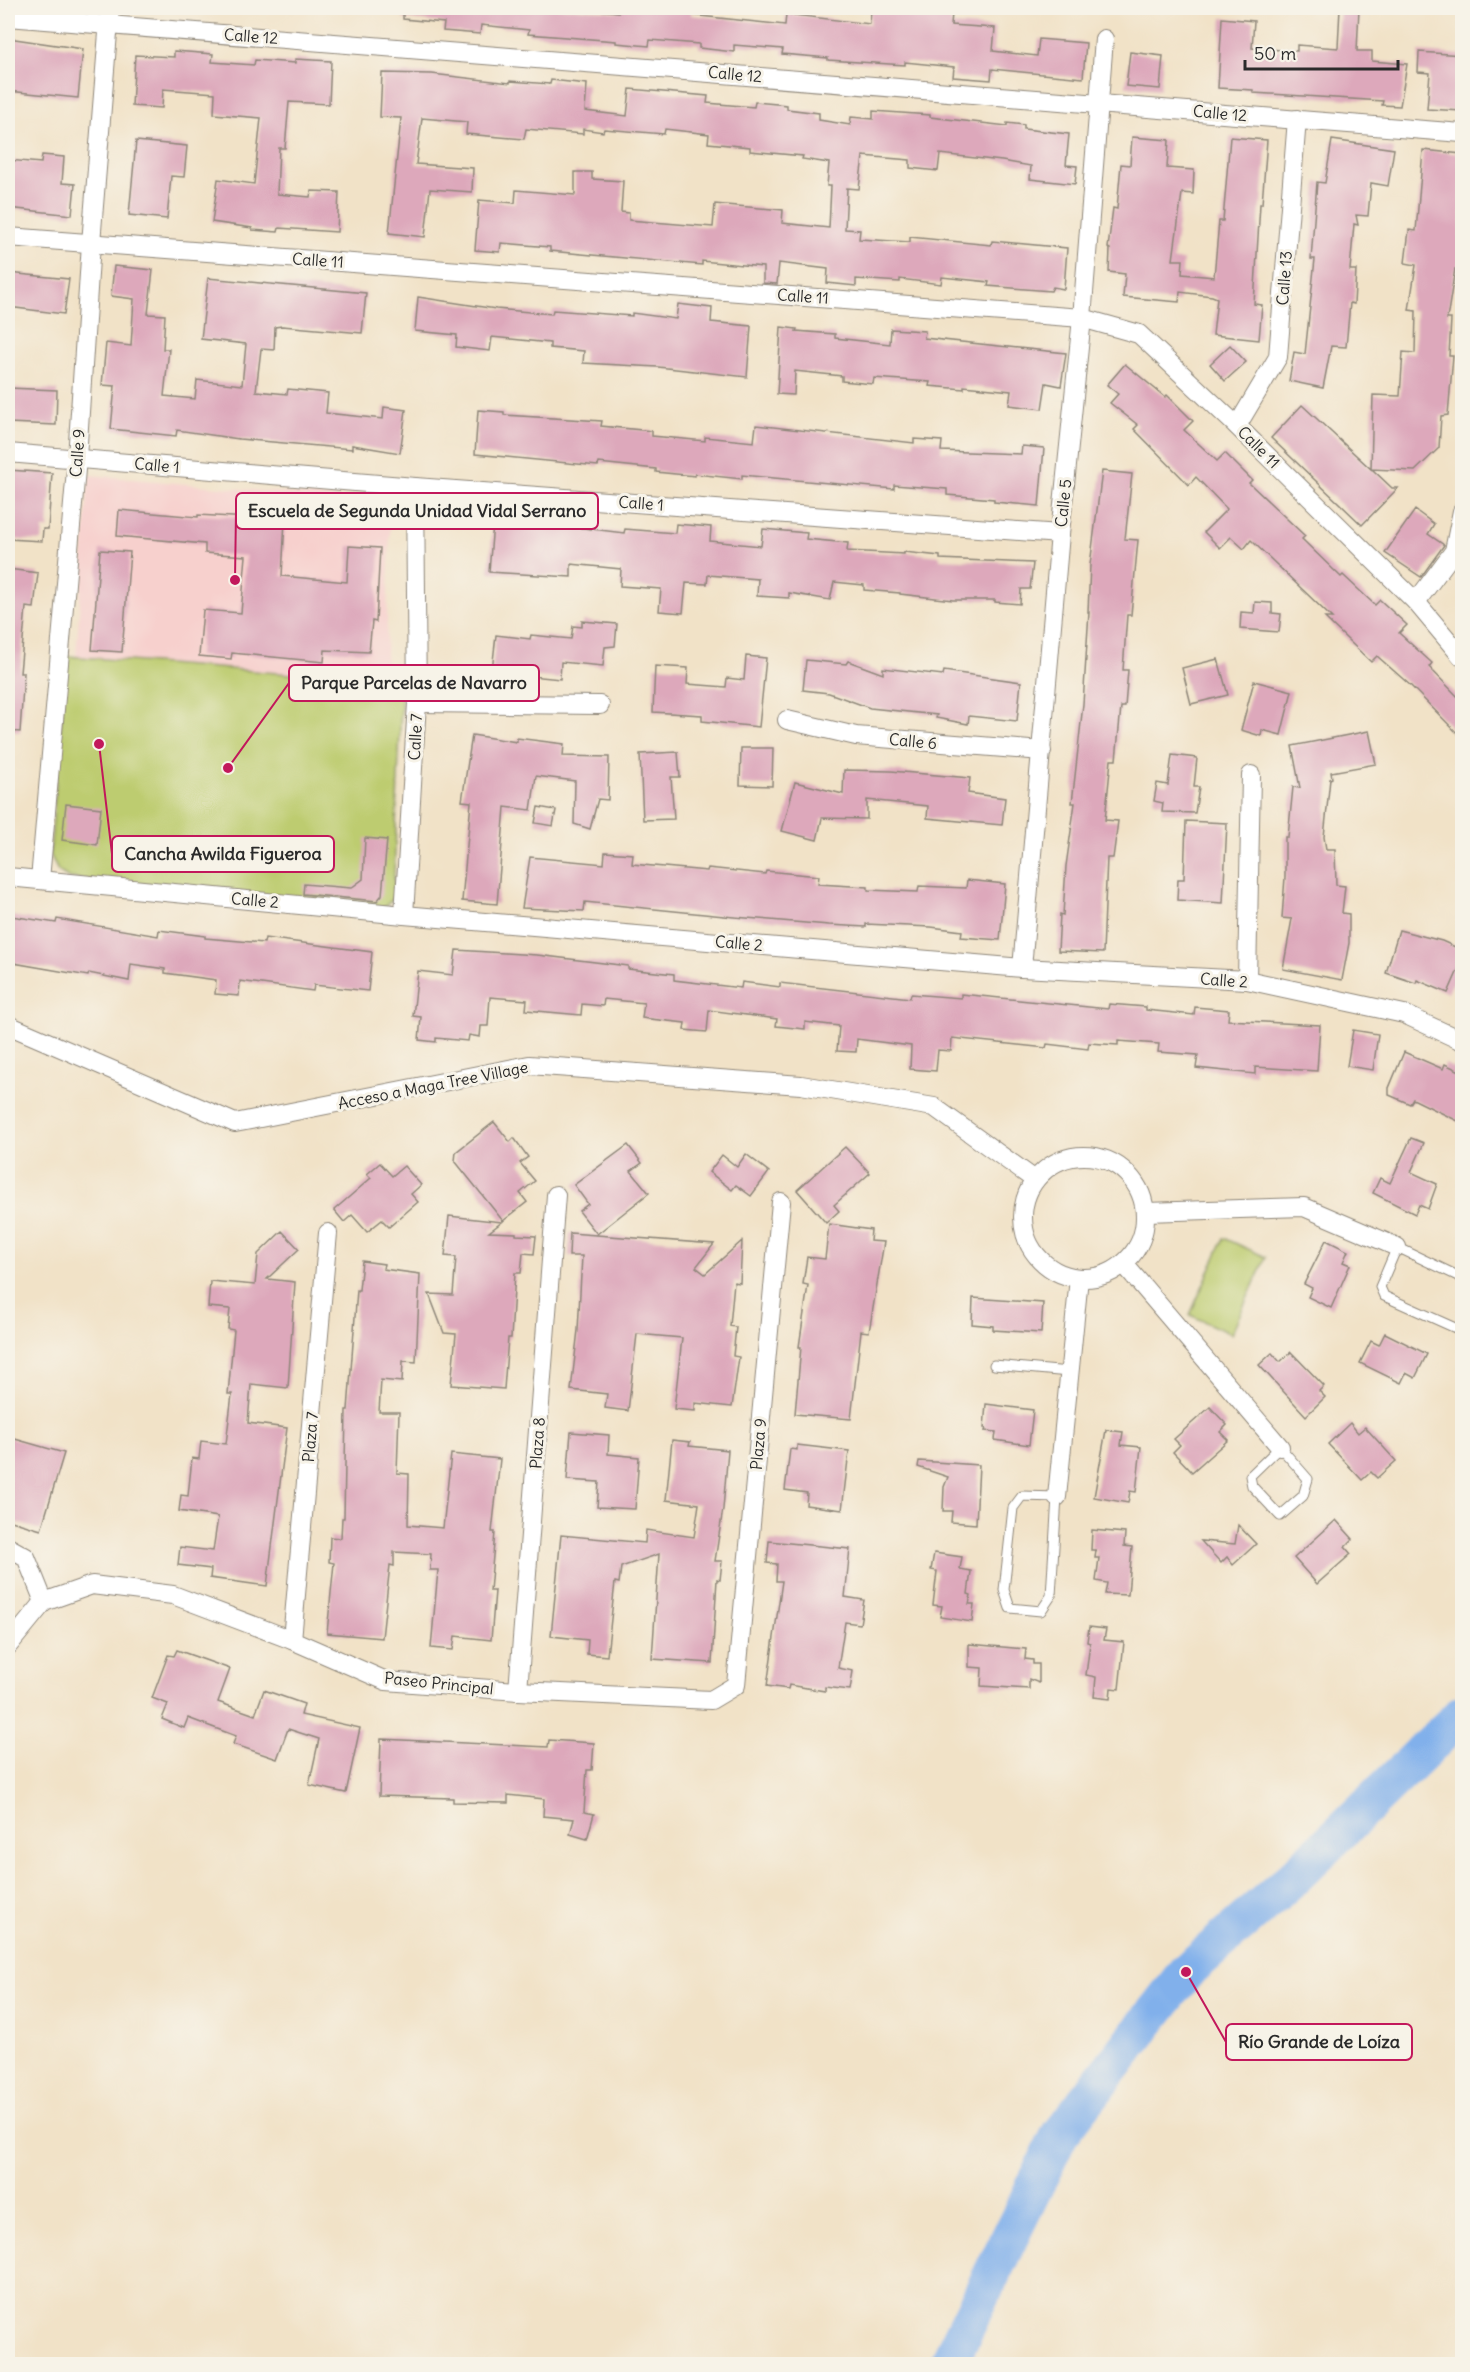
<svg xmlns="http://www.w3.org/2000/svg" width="1470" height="2372" font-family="Delius,sans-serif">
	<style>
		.built { fill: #f7d0cd }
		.green { fill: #bdcc6f; stroke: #747c4d; stroke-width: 1.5 }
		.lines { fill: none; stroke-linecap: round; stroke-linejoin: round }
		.river { stroke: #81b0eb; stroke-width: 38 }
		.building { fill: #dda8bb }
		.lane-casing { stroke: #8e8679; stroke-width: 11 }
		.street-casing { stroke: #8e8679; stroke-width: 20 }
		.lane { stroke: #fff; stroke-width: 9 }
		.street { stroke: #fff; stroke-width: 18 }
		.labels { text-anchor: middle; stroke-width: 6; stroke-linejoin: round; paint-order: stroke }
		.street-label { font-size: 16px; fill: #2b2b2b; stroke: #f7f3e8 }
		.leader { fill: none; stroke: #c2185b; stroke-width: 2 }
		.callout-dot { fill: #c2185b; stroke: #f7f3e8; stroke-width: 2 }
		.callout { fill: #f7f3e8; stroke: #c2185b; stroke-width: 2 }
		.callout-label { font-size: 18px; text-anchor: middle; font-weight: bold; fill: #2b2b2b }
	</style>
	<rect width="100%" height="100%" fill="#f7f3e8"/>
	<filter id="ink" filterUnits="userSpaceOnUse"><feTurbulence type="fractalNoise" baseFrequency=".0167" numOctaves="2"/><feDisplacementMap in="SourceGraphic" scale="12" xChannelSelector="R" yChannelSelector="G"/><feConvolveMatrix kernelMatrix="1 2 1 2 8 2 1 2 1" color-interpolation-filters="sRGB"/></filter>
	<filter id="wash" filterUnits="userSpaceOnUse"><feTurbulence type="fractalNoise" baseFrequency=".008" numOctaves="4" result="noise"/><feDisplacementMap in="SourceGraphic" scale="24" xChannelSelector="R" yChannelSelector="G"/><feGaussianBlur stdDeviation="1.35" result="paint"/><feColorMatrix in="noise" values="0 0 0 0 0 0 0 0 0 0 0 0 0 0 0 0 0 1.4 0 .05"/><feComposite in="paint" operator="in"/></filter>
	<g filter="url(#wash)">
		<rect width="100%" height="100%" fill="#f1e2c7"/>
		<path class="built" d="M89,475L391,503L385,682L76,656Z"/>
		<g class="green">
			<path d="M67,656L402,683L393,899L382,909L69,878L58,871L50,854Z"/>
			<path d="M1224,1238L1266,1257L1231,1334L1190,1315Z"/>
		</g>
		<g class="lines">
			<path class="river" d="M948,2364L1060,2134L1186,1972L1294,1877L1462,1714"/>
		</g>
		<g id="blocks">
			<g class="building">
				<path d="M403,8H573L619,12V8H692L691,15L785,25L786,14L870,24L871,8H906L952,13L951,25L995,28L993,51L1037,56L1039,39L1086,43L1083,78L992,69L991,80L953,77L954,67L905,62V65L828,60V58L782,54L783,49L734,45V52L699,48V44L650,40L649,46L616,43V41L528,34L529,30L481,25L480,34L443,31L444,23L403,19Z"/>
				<path d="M1340,8H1359L1357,51H1372V61L1407,64L1400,106L1382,105L1383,101L1253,93V90L1218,88L1222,18L1254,21L1252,48L1297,51V45L1338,48Z"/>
				<path d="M8,38L83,49L78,98L8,91Z"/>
				<path d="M174,51L213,54L212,62L254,65L255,60L295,63V59L331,61L329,104L289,102L285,148H279L277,194L310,197L311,191L339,192L337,232L279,228L278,232L252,230V228L212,222L218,179L254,184L261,118L214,114L215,93L163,89L162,108L132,106L135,55L174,57Z"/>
				<path d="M1130,52L1163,56L1160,89L1126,86Z"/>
				<path d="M1419,52L1462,55V111L1427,109L1430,73L1418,72Z"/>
				<path d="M382,73L432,74L510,83V81L550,84L551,80L587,84L585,111L627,116L630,89L708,96L707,103L754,107L755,102L787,105V109L819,113V120L850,125L851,117L873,119V111L930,115V117L1007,126V123L1024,125V129L1069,134L1066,165L1077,166L1075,184L1030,179L1031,166L1002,161L940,154L938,171L910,168V160L863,156L859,189L847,188L845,229L860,230L859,239L910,242V237L991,245L992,241L1067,248L1064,289L1053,287L1051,291L988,286L989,282L942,277L941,284L900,279V282L856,279V286L827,283L828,269L779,263L777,284L763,283V267L702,261V265L592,255L550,251V247L501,243L500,252L475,250L479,200L515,203L516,190L575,195V172H592V179L623,181L621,212L629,213V220L713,227L715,204L783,210L782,223L829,228L831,186H827L829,163L802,159L803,156L750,151V147L708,143L709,134L665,129L664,134L604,129L603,132L583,129V134L526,129L524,139L466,134L467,122L422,118L416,164L473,168L472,192L430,189L425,237L389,233L401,118L380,117Z"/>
				<path d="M1132,137L1169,140L1167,168L1194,170L1193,194L1182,193L1173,260H1183L1182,274L1214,277L1219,221H1223L1230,137L1267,140L1262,204H1260L1254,304L1262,305L1259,340L1213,335L1217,298L1212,296L1180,292L1179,302L1123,297L1125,274L1109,272L1110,249L1108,248L1113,208L1117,209L1121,164L1130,165Z"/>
				<path d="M1332,140L1394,149L1388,186L1371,183L1368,216L1356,215L1358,225L1354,224L1350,270H1356L1354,304L1350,303L1346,347L1331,346L1323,388L1289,381L1294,352L1305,354L1315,259H1311L1317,182L1325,183Z"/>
				<path d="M136,141L187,146L184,177L171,176L167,219L129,215Z"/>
				<path d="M1423,150L1462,154V218L1460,237H1462V241L1459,270L1455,269L1447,319H1451L1449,356H1453L1448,415L1441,416L1439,448L1415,471L1372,469L1392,488H1398L1362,525L1271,438L1302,405L1371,469L1373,395L1400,396L1403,352L1415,353L1416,311L1409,310L1416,265L1405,263L1409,230L1416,231Z"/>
				<path d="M42,155L64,157L62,183L75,184L72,215L8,208V160L41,163Z"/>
				<path d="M114,266L153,270L148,314L165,315L163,349H169L164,396L195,399L197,380L242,385L246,344L201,339L208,278L366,293L362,333L282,326L275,327L274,350L261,349L256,391L287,394L288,389L328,393L326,413L383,419L384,407L406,410L400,453L352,445V449L239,439L177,430L176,436L111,429L115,386L102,385L106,343L131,346L134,299L111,296Z"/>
				<path d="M8,273L69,279L64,314L8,307Z"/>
				<path d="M418,297L496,309L552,314L553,310L632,316V313L676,319L678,304L712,308L711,322L751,326L747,377L658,367L583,363L584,351L550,348V343L492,337L490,351L456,347L457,335L415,331Z"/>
				<path d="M781,327L797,329L796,331L835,334V338L890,344L891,329L925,331L924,338L1066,353L1061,386L1046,383L1042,409L1009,405L1011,391L964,386V389L929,386L930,382L874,378L873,384L842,381V376L795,371L794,395L777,394Z"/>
				<path d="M1230,345L1246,362L1225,381L1210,364Z"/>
				<path d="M1125,364L1165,397L1167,395L1193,421L1184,430L1217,461L1225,453L1252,480L1249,483L1305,536L1302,539L1341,577L1343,575L1375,605L1380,600L1407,625L1399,633L1432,663L1429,667L1462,701V738L1411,686L1377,656L1371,662L1325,618H1332L1251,540L1244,549L1231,537L1220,548L1204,532L1227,509L1196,477L1189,485L1134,429L1138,425L1110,403L1118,394L1107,385Z"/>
				<path d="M8,388L57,390L56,425L8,423Z"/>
				<path d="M478,410L504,412V415L602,421L601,426L652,431V436L705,441V437L754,442L756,425L914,443V439L942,441L941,451L1021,454L1022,446L1044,448L1039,506L994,502V499L947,495V489L894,485V489L742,475V479L695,474V476L656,472V469L599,463L598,466L475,454Z"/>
				<path d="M8,470L52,473L48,529H43L42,541L8,539Z"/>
				<path d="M1102,471L1132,474L1125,539L1138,540L1131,615H1127L1123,670H1128L1125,707H1121L1116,760H1111L1105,820L1118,821L1113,858H1107L1103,953L1058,951L1060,914L1063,915L1066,866L1075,803H1072L1083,704L1089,612H1088L1090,565Z"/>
				<path d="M119,510L198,517V515L285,520L282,576L347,582L349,546L380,548L376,622L372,621L369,652L325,650L324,662L232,653L231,659L199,656L203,610L241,613L246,556L205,553V544L117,536Z"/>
				<path d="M1415,510L1434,524L1428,534L1444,545L1421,577L1385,553Z"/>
				<path d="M493,523L526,527L583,528L624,533L625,529L675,533L676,524L711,527L710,541L761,546L763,529L807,533L806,539L848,543L847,551L904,554V552L940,556V559L1033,563L1030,589H1021L1020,604L995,602V600H953L900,594V593L864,590V585L834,582L830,600L789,593V598L757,596L758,579L708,575L707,584L686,583L683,613L659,611L661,589L620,586L621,569L571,564V577L489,572Z"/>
				<path d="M100,550L130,552L122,652L92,650Z"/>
				<path d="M8,569L38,573L34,608L26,607L20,673H24L20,732L8,731Z"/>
				<path d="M1255,602L1272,603V613L1281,614L1279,632L1240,629L1241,612L1254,613Z"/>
				<path d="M582,621L617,624L615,646L605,647L603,666L561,662L560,679L512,674L511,681L491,679L496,635L530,639L531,635L571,639L573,626L582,627Z"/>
				<path d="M746,656L766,658L759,727L702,721V715L653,712L655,666L688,668L687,684L726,687L727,678L744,680Z"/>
				<path d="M1218,659L1228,695L1191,704L1182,668Z"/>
				<path d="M806,660L846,664L848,661L883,674V668L943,675L944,671L1021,682L1017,721L969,716L968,724L936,718L937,715L870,708L829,693L803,690Z"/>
				<path d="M1254,681L1292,691L1281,735L1262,730L1261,736L1241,730Z"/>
				<path d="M1369,731L1376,764L1331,772L1332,778L1330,779L1324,837L1326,849H1335L1336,885L1345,886L1342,913L1349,914V943L1342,980L1283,969L1292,919L1282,918L1285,877V837H1288L1293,787L1300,788L1292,746Z"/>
				<path d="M472,735L517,742V738L564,744L563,756L609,757L608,800L598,799L590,829L574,824L575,781L536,776L531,810L505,807L497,904L462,901L471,802L462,801Z"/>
				<path d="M741,748H773L772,786L740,785Z"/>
				<path d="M678,752L680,777H671L674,819L643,820L640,754Z"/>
				<path d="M1172,755L1197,758L1194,787H1199L1195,813L1162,812L1163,803L1154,801L1157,783L1168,785Z"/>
				<path d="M844,770L891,771L970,778L968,793L1005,798L1002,825L927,818L928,806L867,800V819L822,818L817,840L782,831L795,782L843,794Z"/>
				<path d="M66,804L101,808L97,845L62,840Z"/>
				<path d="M538,807L556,810L553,826L535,823Z"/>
				<path d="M1186,821L1227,823L1223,903L1177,900L1178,879H1184Z"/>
				<path d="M365,838L387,840L382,895L377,901L303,894L304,884L351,888L363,879Z"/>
				<path d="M605,852L633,854L632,864L707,871L708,868L765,874L766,871L819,876L818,884L868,887V890L918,892L919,886L966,888L967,880L1005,884L1000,940L961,937L962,931L931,927L866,924V927L829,925L734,917L585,902L584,911L522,908L530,857L604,864Z"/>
				<path d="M11,916L56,923L57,919L158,936L159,930L205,936V938L264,943L265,938L372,952L368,991L314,985L313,991L240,981L239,996L215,994L216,980L165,973V969L131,964L129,981L89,973L88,976L8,962V939Z"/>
				<path d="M1399,930L1442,941L1462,950V961L1448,993L1417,980L1416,983L1386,973Z"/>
				<path d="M456,950L537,955L628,966V969L674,974V980L741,988L742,982L780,987V983L910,998L911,994L961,998V994L1108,1009L1109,1004L1146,1007V1010L1194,1015L1195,1007L1229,1010L1228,1020L1320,1025L1317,1071L1255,1067V1074L1196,1068L1198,1055L1158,1052L1159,1044L1118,1041V1045L1089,1043L1088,1049L1047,1044L1046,1048L952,1038L951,1051L938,1050L936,1071L910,1069L911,1046L857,1039L856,1052L837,1051L839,1026L805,1022V1029L776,1026L777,1019L709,1010L707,1032L684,1030L685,1023L642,1018L644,1003L604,999L603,1006L582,1004L581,1015L526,1010L527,1000L490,997L488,1026H481L480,1037L469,1035L468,1041L436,1038V1042L419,1040L421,1017L413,1016L418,971L453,975Z"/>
				<path d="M1353,1030L1378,1034L1373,1070L1347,1066Z"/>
				<path d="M1404,1052L1443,1069L1445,1064L1462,1072V1123L1413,1099L1410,1104L1389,1095V1088Z"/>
				<path d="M494,1122L510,1142L514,1138L528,1157L520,1163L535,1181L520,1193L527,1202L503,1221L455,1161L456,1152Z"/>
				<path d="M1411,1138L1424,1143L1411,1172L1437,1184L1428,1209L1419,1205L1415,1214L1373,1193L1380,1178L1390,1183Z"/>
				<path d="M628,1145L642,1163L631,1171L649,1193L597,1234L579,1211L588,1204L574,1185Z"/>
				<path d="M845,1147L870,1173L834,1205L839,1211L826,1223L797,1190Z"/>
				<path d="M746,1154L769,1172L751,1196L736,1185L732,1190L709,1172L722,1155L737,1167Z"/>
				<path d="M380,1163L392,1176L404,1166L421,1185L411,1194L418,1202L389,1227L382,1220L367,1232L352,1215L344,1222L334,1210L371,1178L367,1174Z"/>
				<path d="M449,1216L502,1222L489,1232L516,1233V1235L536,1236L534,1254L523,1253L521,1273H515L511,1338H508L504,1389L451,1385L456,1334L444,1333L429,1294L453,1295L456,1257L445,1256Z"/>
				<path d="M829,1224L871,1230L870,1241L884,1242L869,1332L861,1331L851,1419L795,1414L801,1347H799L808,1285L803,1284L807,1257L825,1259Z"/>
				<path d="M282,1231L299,1249L267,1279L295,1282L288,1388L251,1384L248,1423L287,1428L267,1586L210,1578L211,1569L178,1565L180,1547L213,1551L218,1517L179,1511L181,1495L188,1496L192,1458L199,1459L201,1441L226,1444L232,1394H228L234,1330L228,1329L230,1309L208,1307L210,1281L255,1285L258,1254Z"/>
				<path d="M570,1233L714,1244L696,1267L705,1274L742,1241L740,1283L734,1282L730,1326L736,1327L733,1356L739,1357L732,1407L695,1403V1411L674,1409L682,1338L637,1334L628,1411L605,1408L607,1394L571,1390L578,1330L582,1256H569Z"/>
				<path d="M1326,1240L1348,1251L1343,1262L1350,1265L1331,1308L1308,1297L1312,1288L1304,1284Z"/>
				<path d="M362,1261L384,1264L383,1269L420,1274L416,1362L403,1361L402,1382L381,1380L379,1412H399L397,1473L409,1474L408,1525L443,1528L451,1454L500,1459L492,1532H495L490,1591H495L491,1640L455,1636L453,1650L431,1648L438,1570H430L431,1554L394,1552V1566L390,1565L382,1638L327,1633L334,1563L329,1562L330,1537L341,1538L342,1518H344L346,1410H348L357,1290H359Z"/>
				<path d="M973,1298L1043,1303L1041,1333L993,1330V1326L972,1324Z"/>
				<path d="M1385,1333L1427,1354L1415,1378L1406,1373L1401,1383L1360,1363L1371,1341L1379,1345Z"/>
				<path d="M1291,1352L1324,1386L1319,1391L1325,1397L1306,1416L1259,1365L1272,1353L1280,1362Z"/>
				<path d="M986,1404L1033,1410L1029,1445L995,1440L996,1432L985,1431L986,1428H984Z"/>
				<path d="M1210,1407L1227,1425L1220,1432L1228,1440L1192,1472L1173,1452L1180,1445L1174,1439Z"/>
				<path d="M1350,1423L1358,1433L1365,1427L1396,1461L1377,1478L1371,1472L1362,1480L1328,1444Z"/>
				<path d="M1106,1430L1123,1432L1121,1445L1141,1447L1136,1492L1130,1491L1128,1503L1094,1497Z"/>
				<path d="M571,1432L609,1435L608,1454L639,1457L635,1509L597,1507L599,1482L567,1480Z"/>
				<path d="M8,1437L64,1453L41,1530L8,1520Z"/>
				<path d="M672,1440L690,1442L689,1446L728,1450L723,1509L715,1561H722L720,1580L717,1579L712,1663L652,1659L659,1554L621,1567L619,1583L615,1582L607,1656L587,1654L588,1640L551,1636L561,1535L645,1543L646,1530L694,1537L699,1504L666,1500Z"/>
				<path d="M797,1445L849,1451L842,1510L806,1505L807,1493L785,1490L790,1449L797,1450Z"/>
				<path d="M919,1461L979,1465L976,1524L951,1522L952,1511H943L944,1487L948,1477L918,1467Z"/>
				<path d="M1336,1520L1353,1539L1345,1547L1351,1554L1317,1584L1294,1558Z"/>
				<path d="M1238,1525L1256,1544L1233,1565L1227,1557L1221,1563L1201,1541L1235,1544Z"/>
				<path d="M1092,1530L1125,1533L1124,1546L1132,1547L1128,1595L1105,1594L1107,1583L1096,1581L1099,1558H1095L1096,1550H1091Z"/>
				<path d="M769,1541L850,1549L845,1597L864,1600L860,1624L845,1622L838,1668L853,1671L850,1690L825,1687V1691L789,1685L788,1689L767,1686L782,1581H776L777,1564L767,1563Z"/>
				<path d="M934,1553L962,1557L960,1569L971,1571L968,1594L971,1595L969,1604H974L972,1622L940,1617L942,1606L933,1605L937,1571L931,1570Z"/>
				<path d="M1089,1627L1106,1629L1104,1640L1124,1642L1119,1689L1111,1688L1110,1699L1094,1697L1096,1677L1086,1675L1090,1643L1087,1642Z"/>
				<path d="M969,1644L1026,1649L1025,1659L1033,1660V1664H1039V1683L1029,1679V1689L981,1686L982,1668L969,1667Z"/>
				<path d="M177,1650L230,1669L218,1702L255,1715L264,1690L304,1704L301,1715L360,1728L346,1793L309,1785L319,1739L288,1729L277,1759L233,1744L236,1736L188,1718L184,1728L162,1719L168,1704L152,1698L168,1655L174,1656Z"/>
				<path d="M381,1739L548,1747L549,1740L594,1743L592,1770H587L584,1812L594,1814L587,1839L570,1834L574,1819L543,1816L544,1799L508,1795V1803L453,1802V1798L379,1796Z"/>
			</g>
		</g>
	</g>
	<g filter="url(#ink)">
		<use href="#blocks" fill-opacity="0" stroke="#8e8679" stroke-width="1.5"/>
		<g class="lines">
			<g class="lane-casing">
				<g id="lane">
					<path d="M1462,1278L1397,1247L1380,1287L1384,1296L1462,1331"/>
					<path d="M994,1365L1069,1372"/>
					<path d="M1280,1447L1308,1479L1303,1496L1280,1516L1252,1486L1250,1476Z"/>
					<path d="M1022,1496L1057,1497L1051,1596L1041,1611L1010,1608L1004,1590L1013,1508Z"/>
				</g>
			</g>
			<g class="street-casing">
				<g id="street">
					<path d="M8,17L1462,133"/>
					<path d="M8,237L1082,318L1139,334L1237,426L1416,602L1462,657"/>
					<path d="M1237,426L1278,357L1297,119"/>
					<path d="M8,453L415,487L1060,534"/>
					<path d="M1416,602L1454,551L1462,511"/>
					<path d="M417,703L600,705"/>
					<path d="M787,720L856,736L1042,751"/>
					<path d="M8,877L404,915L1022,968L1247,980L1404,1014L1462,1041"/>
					<path d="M40,880L77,458L91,243L110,8"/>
					<path d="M404,915L417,703L415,487"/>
					<path d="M1022,968L1060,534L1082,318L1104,39"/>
					<path d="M1247,980L1251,775"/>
					<path d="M8,1025L235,1123L529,1065L801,1085L934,1107L1035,1180"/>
					<circle cx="1084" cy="1217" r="61"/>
					<path d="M1146,1212L1304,1207L1397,1247"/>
					<path d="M1124,1264L1280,1447"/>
					<path d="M1057,1497L1079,1278"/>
					<path d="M8,1547L26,1557L44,1602"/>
					<path d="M292,1640L328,1233"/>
					<path d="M8,1646L44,1602L92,1585L173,1595L292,1640L386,1681L518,1691L711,1700L736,1685L781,1202"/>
					<path d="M518,1691L556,1195"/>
				</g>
			</g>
			<use href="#lane" class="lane"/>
			<use href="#street" class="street"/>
		</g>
	</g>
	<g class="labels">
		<g class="street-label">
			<text transform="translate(251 36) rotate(4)" y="6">Calle 12</text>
			<text transform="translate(735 74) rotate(5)" y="6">Calle 12</text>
			<text transform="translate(1220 113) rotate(5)" y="6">Calle 12</text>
			<text transform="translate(318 260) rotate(4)" y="6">Calle 11</text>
			<text transform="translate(1284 278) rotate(-86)" y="6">Calle 13</text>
			<text transform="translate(803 296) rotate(4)" y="6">Calle 11</text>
			<text transform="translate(1259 447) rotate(45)" y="6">Calle 11</text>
			<text transform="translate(77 453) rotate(-86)" y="6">Calle 9</text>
			<text transform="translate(157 465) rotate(5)" y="6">Calle 1</text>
			<text transform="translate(641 503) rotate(4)" y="6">Calle 1</text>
			<text transform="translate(1063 503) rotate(-84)" y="6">Calle 5</text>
			<text transform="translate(415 737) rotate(-87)" y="6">Calle 7</text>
			<text transform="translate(913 741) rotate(5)" y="6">Calle 6</text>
			<text transform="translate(255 900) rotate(5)" y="6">Calle 2</text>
			<text transform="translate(739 943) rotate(5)" y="6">Calle 2</text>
			<text transform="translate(1224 980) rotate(4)" y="6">Calle 2</text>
			<text transform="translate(433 1085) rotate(-11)" y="6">Acceso a Maga Tree Village</text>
			<text transform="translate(310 1437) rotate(-85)" y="6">Plaza 7</text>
			<text transform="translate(537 1443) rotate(-86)" y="6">Plaza 8</text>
			<text transform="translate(758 1444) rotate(-85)" y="6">Plaza 9</text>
			<text transform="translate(439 1683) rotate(6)" y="6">Paseo Principal</text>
		</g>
	</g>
	<path class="leader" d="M235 580L236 511M228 768L289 683M99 744L112 854M1186 1972L1226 2042"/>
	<g class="callout-dot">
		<circle cx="235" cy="580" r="6"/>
		<circle cx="228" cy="768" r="6"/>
		<circle cx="99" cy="744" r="6"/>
		<circle cx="1186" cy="1972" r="6"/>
	</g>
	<g class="callout">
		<rect x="236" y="493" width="362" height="36" rx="6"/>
		<rect x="289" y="665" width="250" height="36" rx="6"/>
		<rect x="112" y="836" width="222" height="36" rx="6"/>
		<rect x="1226" y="2024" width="186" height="36" rx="6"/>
	</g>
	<g class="callout-label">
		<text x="417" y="517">Escuela de Segunda Unidad Vidal Serrano</text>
		<text x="414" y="689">Parque Parcelas de Navarro</text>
		<text x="223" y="860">Cancha Awilda Figueroa</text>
		<text x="1319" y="2048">Río Grande de Loíza</text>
	</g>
	<rect width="1470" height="2372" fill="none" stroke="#f7f3e8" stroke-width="30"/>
	<path d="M1245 60v9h153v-9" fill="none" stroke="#2b2b2b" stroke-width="3"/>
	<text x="1254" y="60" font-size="18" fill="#2b2b2b" stroke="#f7f3e8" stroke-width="4.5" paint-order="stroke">50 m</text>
</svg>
